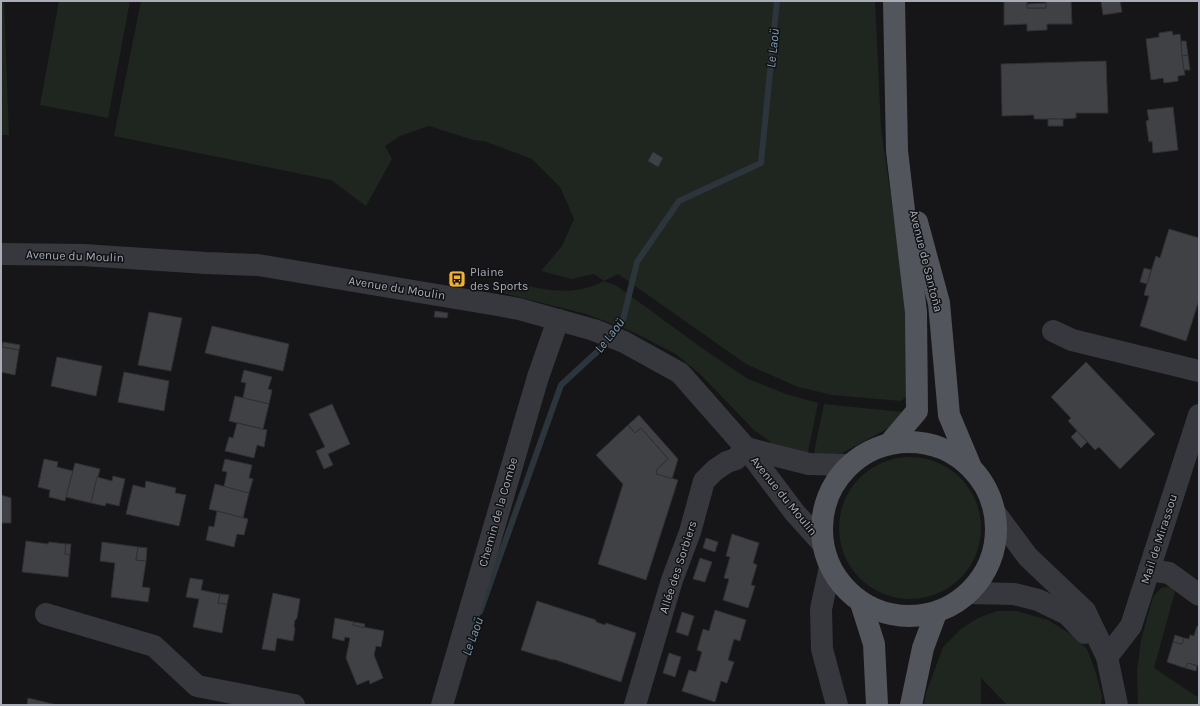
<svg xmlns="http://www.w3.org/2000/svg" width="1200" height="706" font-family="Karla,sans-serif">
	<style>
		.green { fill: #1e261f }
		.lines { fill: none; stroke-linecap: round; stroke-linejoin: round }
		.stream { stroke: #2c353c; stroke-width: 6 }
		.building { fill: #404145; stroke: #303034 }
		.minor { stroke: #37383d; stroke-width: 22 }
		.major { stroke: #53555c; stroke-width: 22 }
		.labels { text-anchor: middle; stroke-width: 3; stroke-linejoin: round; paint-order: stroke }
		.street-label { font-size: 12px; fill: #a8adb8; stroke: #111113 }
		.poi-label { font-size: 12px; fill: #a8adb8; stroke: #111113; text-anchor: start }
		.water-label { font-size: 13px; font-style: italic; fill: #7f9bb3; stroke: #111113 }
	</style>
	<rect width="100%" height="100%" fill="#161618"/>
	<g class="green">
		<path d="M1,1H4L9,135H1Z"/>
		<path d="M59,1H130L108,118L40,105Z"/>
		<path d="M141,1H875L881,128L913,350L912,392L901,401L832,395L798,387L746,364L618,274L604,281L617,286L706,351L748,379L786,394L818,403L807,457L776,446L754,430L701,375L676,354L631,331L586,314L503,293L506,282C541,288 569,299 604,281L594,274L571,279L541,271L562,246L574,219L560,187L532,159L484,141L473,140L429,126L400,136L385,146L392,159L366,206L331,180L114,136Z"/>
		<path d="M824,404L902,412L889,428L842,453L813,457Z"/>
		<circle cx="910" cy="528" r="71"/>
		<path d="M1173,586L1176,588L1154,668L1199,698V705H1138L1137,671L1141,640L1153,597L1161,588Z"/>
		<path d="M997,611H1017L1048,620L1072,635L1087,649L1095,670L1102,696L1101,705H1007L981,678V705H924L926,693L943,647L961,629L978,618Z"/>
	</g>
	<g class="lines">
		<path class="stream" d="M480,612L561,385L599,350L623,320L637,262L679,201L761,163L777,1"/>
	</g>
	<g class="building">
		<path d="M1004,1H1027V8H1046V1H1071L1072,24H1047V30L1027,31V24L1004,25Z"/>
		<path d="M1101,1H1120L1122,12L1103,15Z"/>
		<path d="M1046,3V8H1027V4Z"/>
		<path d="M1172,31L1173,35L1180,34L1185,75L1178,76V81L1164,83L1163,78L1151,80L1146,39L1159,37V33Z"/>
		<path d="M1181,41H1186L1188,55L1182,56Z"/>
		<path d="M1188,55L1190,70H1184L1182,56Z"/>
		<path d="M1106,61L1108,113H1076V118L1063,119H1034V115L1002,116L1001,64Z"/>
		<path d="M1173,107L1178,150L1153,153L1152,141L1149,142L1146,121L1149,120L1147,110Z"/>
		<rect x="1048" y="119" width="15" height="7"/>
		<path d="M653,152L663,158L658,167L648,161Z"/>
		<path d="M1169,229L1199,238V300L1186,341L1140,326L1149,296L1144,295L1147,284L1156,256L1160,258Z"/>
		<path d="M1144,268L1151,270L1147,284L1140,282Z"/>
		<path d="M450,275L463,277V283L450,281Z"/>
		<path d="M435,311L448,313L447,318L434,317Z"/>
		<path d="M149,312L182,318L171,371L138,365Z"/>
		<path d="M212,326L289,344L283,371L205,353Z"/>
		<path d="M3,342L20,345L19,350L2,347Z"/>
		<path d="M1,347L19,350L15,375L1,372Z"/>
		<path d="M57,357L102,366L96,396L51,386Z"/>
		<path d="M1086,362L1155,434L1120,469L1099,447L1095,450L1081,435L1068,421L1071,418L1051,397Z"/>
		<path d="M244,370L272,377L268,389L272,390L269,404L243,398L246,383L241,382Z"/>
		<path d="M124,372L169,381L164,411L118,402Z"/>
		<path d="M235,396L269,404L263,429L229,421Z"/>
		<path d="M332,404L350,444L328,454L333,465L324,469L316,451L325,447L309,414Z"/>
		<path d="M639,415L678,459L672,479L656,474L657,469L668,459L641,428L635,433L628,425Z"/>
		<path d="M237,423L267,430L264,447L257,445L254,458L225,451L229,437L233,438Z"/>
		<path d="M628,425L635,433L641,428L668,459L657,469L656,474L678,480L646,580L598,564L623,484L596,455Z"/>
		<path d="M1077,431L1087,442L1081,448L1071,437Z"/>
		<path d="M44,459L58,462L57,467L73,471L65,501L49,497L50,490L38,487Z"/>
		<path d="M225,459L252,465L249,478L253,479L249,493L224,487L227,472L222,471Z"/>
		<path d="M75,463L100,469L91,503L66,497Z"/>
		<path d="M113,476L125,479L119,506L106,503L105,506L91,503L97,477L112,481Z"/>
		<path d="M146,481L176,488L175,493L186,495L179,526L126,514L133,485L145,488Z"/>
		<path d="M215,484L249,493L243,518L209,509Z"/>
		<path d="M1,495L11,498V523H1Z"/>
		<path d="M217,511L248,519L244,535L237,534L234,547L206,540L209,526L214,527Z"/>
		<path d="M732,534L759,543L753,563L757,565L751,585L755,586L748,608L723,600L729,579L724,578L730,557L726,556Z"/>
		<path d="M706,538L718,542L715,552L703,548Z"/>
		<path d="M26,541L48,544L49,542L66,544L65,554L70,555L68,577L22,572Z"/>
		<path d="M102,542L138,547L136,560L146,561L142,587L150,588L148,602L111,597L115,563L100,561Z"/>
		<path d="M66,544H71L70,555L65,554Z"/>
		<path d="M138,547L147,548L146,561L136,560Z"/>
		<path d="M700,558L712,562L705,582L693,579Z"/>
		<path d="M190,578L203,580L201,590L220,594L218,603L227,604L222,633L193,627L199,599L186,597Z"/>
		<path d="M273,593L300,599L297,618L295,620L294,626L295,629L293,641L277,638L275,651L262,649Z"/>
		<path d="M220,594L229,595L227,604L218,603Z"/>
		<path d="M537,601L596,620V622L605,625L606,623L636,633L621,682L553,659V660L521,650Z"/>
		<path d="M715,610L746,620L740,641L734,639L728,660L734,662L727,683L721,681L715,702L682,691L689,670L696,672L702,652L697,650L703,629L709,631Z"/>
		<path d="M682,612L694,616L688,636L676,632Z"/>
		<path d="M335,618L354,622L353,625L384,631L381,647L376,646L374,655L383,678L370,684L369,680L357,685L346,658L350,638L345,637L344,641L332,638Z"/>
		<path d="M354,622L365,624L364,628L353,625Z"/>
		<path d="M1197,626L1199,627V666L1188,663L1185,668L1167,662L1173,642L1182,644L1184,638L1189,639L1190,635L1194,636Z"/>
		<path d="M1175,635L1184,638L1182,644L1173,642Z"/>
		<path d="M669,653L681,657L675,677L663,673Z"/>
		<path d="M1188,663L1197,666L1196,671L1185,668Z"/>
		<path d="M28,698L57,705H27Z"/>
	</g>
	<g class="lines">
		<g class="minor">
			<path d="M1,254L83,255L206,263L258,265L497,305L519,309L594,330L624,342L680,373L746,448L795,513L823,544"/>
			<path d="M1053,331L1072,340L1199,371"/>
			<path d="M746,448L809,464L849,465"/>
			<path d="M996,514L1028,557L1085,611L1107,657L1117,705"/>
			<path d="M830,567L821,609L822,649L837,705"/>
			<path d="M1149,570L1169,573L1199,595"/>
			<path d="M970,593L1014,594L1038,600L1067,614L1085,633"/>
			<path d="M46,614L154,646L197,686L294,705"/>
			<path d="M1107,657L1131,626L1199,415"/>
			<path d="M442,705L538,377L558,320"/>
			<path d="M635,705L672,580L690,532L704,481L715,470L727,462L736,459L746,448"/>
		</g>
		<g class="major">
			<path d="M917,222L939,303L949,415L970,465"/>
			<circle cx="909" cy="529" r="87"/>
			<path d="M890,443L917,411L916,312L897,151L894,1"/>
			<path d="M861,603L874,644L877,705"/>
			<path d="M911,705L923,648L936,613"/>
		</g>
	</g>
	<defs>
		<g id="bus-square" transform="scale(0.9)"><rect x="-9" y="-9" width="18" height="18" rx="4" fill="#f2b134" stroke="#111113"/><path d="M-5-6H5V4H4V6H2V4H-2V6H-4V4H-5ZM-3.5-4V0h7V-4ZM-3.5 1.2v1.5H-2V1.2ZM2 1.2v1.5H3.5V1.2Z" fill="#111"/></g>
	</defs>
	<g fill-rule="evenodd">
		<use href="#bus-square" x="457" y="279"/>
	</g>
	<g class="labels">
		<g class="street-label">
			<text transform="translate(75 256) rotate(2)" y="4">Avenue du Moulin</text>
			<text transform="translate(926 261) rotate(76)" y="4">Avenue de Santoña</text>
			<text transform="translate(397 288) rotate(9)" y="4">Avenue du Moulin</text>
			<text transform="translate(784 496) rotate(51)" y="4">Avenue du Moulin</text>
			<text transform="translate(498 512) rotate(-74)" y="4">Chemin de la Combe</text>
			<text transform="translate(1159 539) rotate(-72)" y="4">Mail de Mirassou</text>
			<text transform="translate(678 567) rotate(-72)" y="4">Allée des Sorbiers</text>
		</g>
		<g class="poi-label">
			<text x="470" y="276">Plaine<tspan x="470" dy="14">des Sports</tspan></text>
		</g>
		<g class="water-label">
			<text transform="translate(772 48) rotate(-84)" y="5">Le Laoü</text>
			<text transform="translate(609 335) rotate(-52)" y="5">Le Laoü</text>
			<text transform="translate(472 636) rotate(-70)" y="5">Le Laoü</text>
		</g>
	</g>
	<rect width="1200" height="706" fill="none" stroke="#a8adb8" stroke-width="4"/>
</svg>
